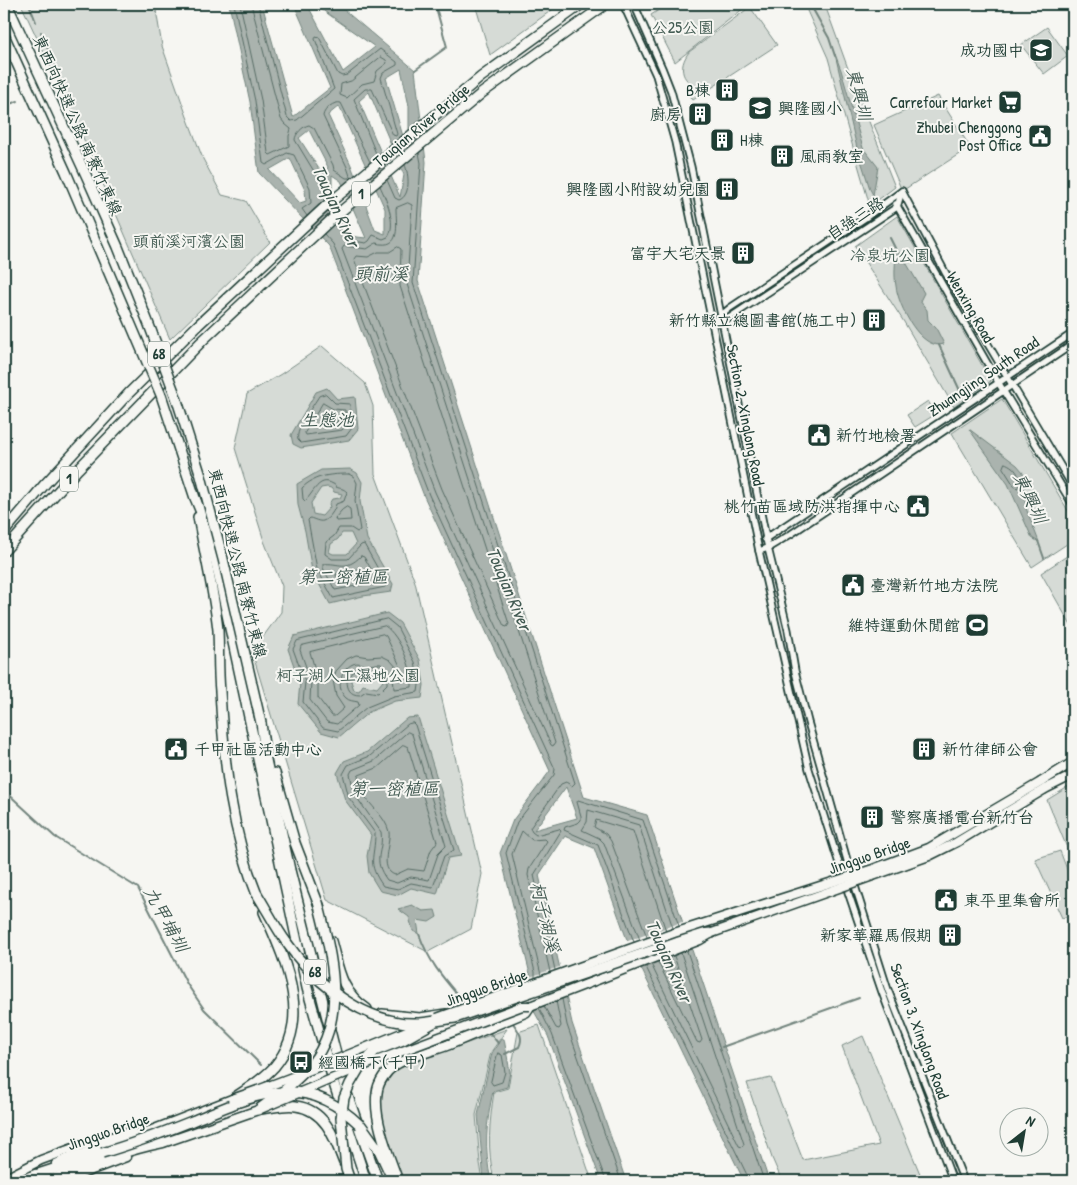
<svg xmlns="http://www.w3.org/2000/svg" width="1077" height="1185" font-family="'Patrick Hand','LXGW WenKai TC',sans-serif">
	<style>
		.green { fill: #d6dbd6; stroke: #7a8c85 }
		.water { fill: #aab3ae; stroke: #72847d; fill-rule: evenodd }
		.pier { fill: #f6f6f2 }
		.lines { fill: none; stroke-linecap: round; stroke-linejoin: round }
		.shore { stroke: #576c65; stroke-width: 1 }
		.stream { stroke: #72847d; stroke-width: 2 }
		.minor-casing { stroke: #1f3d34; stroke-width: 9 }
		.major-casing { stroke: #1f3d34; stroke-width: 11 }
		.highway-casing { stroke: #1f3d34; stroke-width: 12 }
		.minor { stroke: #f6f6f2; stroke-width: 5.5 }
		.major { stroke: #f6f6f2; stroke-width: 8 }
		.highway { stroke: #f6f6f2; stroke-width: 9 }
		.major-bridge-casing { stroke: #1f3d34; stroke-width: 11; stroke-linecap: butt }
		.highway-bridge-casing { stroke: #1f3d34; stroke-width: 12; stroke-linecap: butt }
		.major-bridge { stroke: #f6f6f2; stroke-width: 8 }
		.highway-bridge { stroke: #f6f6f2; stroke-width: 9 }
		.labels { text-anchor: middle; stroke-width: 4; stroke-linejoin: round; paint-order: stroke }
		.shield { fill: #f6f6f2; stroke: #60746d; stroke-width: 1 }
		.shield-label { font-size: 15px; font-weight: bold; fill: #1f3d34 }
		.park-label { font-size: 16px; fill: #445d54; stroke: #f6f6f2 }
		.poi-label { font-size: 16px; fill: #1f3d34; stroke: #f6f6f2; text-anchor: end }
		.street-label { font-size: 16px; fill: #1f3d34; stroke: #f6f6f2 }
		.water-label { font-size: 18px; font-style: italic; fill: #425a52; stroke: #f6f6f2 }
	</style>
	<rect width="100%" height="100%" fill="#f6f6f2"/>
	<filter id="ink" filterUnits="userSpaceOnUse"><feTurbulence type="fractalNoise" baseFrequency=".02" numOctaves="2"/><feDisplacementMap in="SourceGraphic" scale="10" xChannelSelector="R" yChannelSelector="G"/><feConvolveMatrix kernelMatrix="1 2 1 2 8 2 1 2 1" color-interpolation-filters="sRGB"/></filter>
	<g filter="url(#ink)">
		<g class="green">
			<path d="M21,4H155L162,46L186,114L203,159L222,195L246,201L270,242L170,339L75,119Z"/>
			<path d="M475,4H560L490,55Z"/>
			<path d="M668,4H749L675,62L651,15Z"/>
			<path d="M804,4H824L826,8L850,74L895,187L870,206L850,137L828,58Z"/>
			<path d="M750,7L777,45L693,100L689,94L701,88C682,83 677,68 689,52Z"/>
			<path d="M1047,27L1068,56L1044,74L1021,45Z"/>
			<path d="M938,96L970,147L902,191L874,125Z"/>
			<path d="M897,216L991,381L954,407L904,322L855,246Z"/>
			<path d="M322,346L365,383L373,406L375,474L415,582L482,874L471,929L428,952L327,900L252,652L281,612L282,586L264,541L235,448L247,394L281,374Z"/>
			<path d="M1002,399L1073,519V540L1032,567L952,433Z"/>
			<path d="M928,401L936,414L915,427L907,415Z"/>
			<path d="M1073,552V629L1041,573Z"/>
			<path d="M1073,784V862L1047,800Z"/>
			<path d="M1060,851L1073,885V914L1062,918L1035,859Z"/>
			<path d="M539,1025L592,1181H494C487,1148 489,1125 494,1092L508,1088L518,1032Z"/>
			<path d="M507,1029L491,1052L476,1115L480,1163L483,1181H398L380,1123L382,1089L397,1068Z"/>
			<path d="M863,1036L923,1181H782L772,1158L747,1083L771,1078L803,1160L879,1145L842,1046Z"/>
		</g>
		<g class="water">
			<path d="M229,4H262L293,117L330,88L294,4H307L343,72L375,47L314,4H337L415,70L426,162L418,281L584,797L647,815L769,1181H744L626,937L594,848L565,836L539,875L572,1023L626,1181H601L548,1036L535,1013L529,993L530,974L500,853L513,820L550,771L424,496L329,246L259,173L250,102ZM401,69L409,106V157L386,78ZM369,92L404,175L400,197L359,101ZM339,106L385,209V234L375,230L351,165L328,115ZM309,130L328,167L325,173L319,169L299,138ZM290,158L305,190L306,201L300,203L269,170ZM332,175L341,181L366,238L348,236L332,191ZM566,787L577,818L534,830Z"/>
			<path d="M835,54L841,70L863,148L878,167L873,195L870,189L857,148Z"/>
			<path d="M897,250L904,259L924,293L920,301L927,310L928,320L936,328L944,344C921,352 898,305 896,286C894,275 895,262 897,250Z"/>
			<path d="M327,388L337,399L355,397L358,429L349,440L301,448L293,444L291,435L316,392Z"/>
			<path d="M969,429L1017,465L1023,472L1026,508L1039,542L1032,538L1008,484Z"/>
			<path d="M350,469L357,473L362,482L360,501L367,539L393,584L391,592L363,596L330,604L312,571L305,531L298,505L297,484L321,470ZM327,487L331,488L334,492L342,494L340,498L332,499L329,504L330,507L322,516L313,514L311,503L321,488ZM342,533H351L356,544L347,554H333L329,552L331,544L338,539Z"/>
			<path d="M387,613L400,623L420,660L424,685L422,698L395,701L369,712L339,737L321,732L298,704L300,683L288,649L294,636ZM358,674L365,678L378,674L383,681L377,688L363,685L359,691L354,690L351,681Z"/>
			<path d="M418,717L461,856L448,858L437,894L411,888L398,895L380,891L369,873L367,856L371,835L345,800L337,773L344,761L367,752L407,718Z"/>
			<path d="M412,905L423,911L435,910L437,917L429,922L417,920L419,934L413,931L409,917L398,909Z"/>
			<path d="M501,1039H504L510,1072L507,1087L493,1091C486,1124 484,1148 491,1181H484L478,1115L492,1053Z"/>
		</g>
		<g class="pier">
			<path d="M685,921L693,945L638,967L625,942Z"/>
			<path d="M562,966L568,994L531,1008L526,993L527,978Z"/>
		</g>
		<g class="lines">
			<g class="shore">
				<path d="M234,4L255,101L263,163L266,165L287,153L294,155L310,188L311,203L302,209L307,216"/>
				<path d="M240,4L261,100L268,153L270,155L289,146V136L291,129L285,124L281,119L251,4"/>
				<path d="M258,4L287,117L291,121L297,120L334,89L315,39L316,36L319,37L338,74L342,76L347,75L380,49L397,62V65L383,73L381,78L397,134L396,136L393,135L372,89H365L354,99L377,156"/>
				<path d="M381,57L386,60L387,63L377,71L374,81L362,84L347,98L340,95L341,84L351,81Z"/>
				<path d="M419,153L421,163L413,283L575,783L572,786L566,782L561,784L530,828L532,832L536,835L559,829L561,831L534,875L555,970"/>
				<path d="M387,180L395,198L399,200C411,196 409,174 405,165"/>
				<path d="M329,196L326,179L315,173L295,140C295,134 303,126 309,125L314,128L333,165L334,170L346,178H349L350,176L347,167L323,116C324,109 334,101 341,103L370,162"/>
				<path d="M408,203L412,205L407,284L555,743L553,746L551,745L435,492L342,249L344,246L367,249L376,243C402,250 396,225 396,208Z"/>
				<path d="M338,221L344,237L347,240L366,243L369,241L373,235L383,239L388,237C397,223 386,199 380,186"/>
				<path d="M324,234L333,244L429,495L555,769L554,775L517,822L506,853L535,972V978"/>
				<path d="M398,247L401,249L400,286L509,624L507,627L504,626L442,489L354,259L356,256L368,257L378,252H389Z"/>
				<path d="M326,394L335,403L350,404L352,428L346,436L301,443L298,440C295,429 313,406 319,396Z"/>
				<path d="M323,403L333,409L345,410L346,426L342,430L306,435L305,433Z"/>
				<path d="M325,414L337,418L338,422L320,426L319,422Z"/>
				<path d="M1005,463C1016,467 1022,477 1018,488L1015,487L1003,468Z"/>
				<path d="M349,474L354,477L357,483L355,501L360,530L357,532L351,528H339L334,536L326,542L325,554L332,559H348L361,545L364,544L387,585L385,587L333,598L317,569L308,520L310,518C314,519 319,522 323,521C329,519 335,510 336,504L344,501L347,492C343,488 341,489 336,487C335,486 335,484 333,484C319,475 313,494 305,501L303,499L302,488C315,475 332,474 349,474Z"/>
				<path d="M347,507L350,509L351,520L336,521L335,518L342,510Z"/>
				<path d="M361,556L364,557L377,579V582L335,590L323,568V564C340,562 345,572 361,556Z"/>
				<path d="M361,568L365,574L364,577L341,582L336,576L337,573L351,572Z"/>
				<path d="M387,619L397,627L415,662L419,685L418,692L394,696L367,707L338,731L323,728L303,702L305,682L293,649L297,641Z"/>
				<path d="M385,626C400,636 413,669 412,687L394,689L393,675L381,664C376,663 370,666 365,665C361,664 358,662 353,664C341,669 335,688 346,698C349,701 354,701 358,702L359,705L337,724L327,722L310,700L311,681L300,650L301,646Z"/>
				<path d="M383,634L386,636L401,668L398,669L390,660L382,656L368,657L356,655L347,659L336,671L333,680L336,696L344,708L335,716H332L318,698V680L310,652Z"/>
				<path d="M358,669L366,672L380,670L387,678V684L378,693L366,691L360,695C350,695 347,689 347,680L354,671Z"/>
				<path d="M413,723L415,725L454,850L444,856L433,887L411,883L398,889L383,886C366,862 375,859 375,833L349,798L343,774L348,765L370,756L408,724Z"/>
				<path d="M408,732L412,734L446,846L438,854L429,880L411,877L397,883L387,880C371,858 384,853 381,832L355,795L350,774L352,770L374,761Z"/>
				<path d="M404,745L408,747L437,842L431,850L424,871L408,869L395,875C378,869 391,844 389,832C386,817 369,805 362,792C360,788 359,782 358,777L359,775L377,768Z"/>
				<path d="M647,937L611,841L606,834L594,827L596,820L633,831L666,931"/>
				<path d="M640,940L604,843L599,838L582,830L587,822L588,810L639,825L673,928"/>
				<path d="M634,942L598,845L564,830L565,827L578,823L581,820V816L577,802L578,800L643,820L679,926"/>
				<path d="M687,951L764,1181"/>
				<path d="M658,962L697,1042L700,1043L702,1040L674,956"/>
				<path d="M651,964L739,1146L742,1147L744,1144L681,953"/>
				<path d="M646,967L748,1177V1181"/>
				<path d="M541,975L512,854L522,831L532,840L545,839L547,841L529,869L528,875L550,972"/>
				<path d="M562,999L567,1025L621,1181"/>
				<path d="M544,1006L556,1028L559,1029L561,1026L556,1001"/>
				<path d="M539,1008L552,1034L606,1181"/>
				<path d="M498,1053L502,1055L505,1072L502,1082L493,1085L491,1082Z"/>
			</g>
			<g class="stream">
				<path d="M29,4L36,22"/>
				<path d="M810,4L829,38L835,56"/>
				<path d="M41,32L61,82"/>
				<path d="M415,70L447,47L435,4"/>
				<path d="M4,106L18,101"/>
				<path d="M890,238L897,252"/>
				<path d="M939,345L962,395"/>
				<path d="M1038,541L1044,558"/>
				<path d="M4,790L55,837L138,888L187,984L204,1009L261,1065"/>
				<path d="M419,934C430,965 446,981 466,1005"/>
				<path d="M489,1032L498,1043"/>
				<path d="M722,1047L859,998"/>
				<path d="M505,1054L519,1047C524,1037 519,1032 513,1023L515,1020"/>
			</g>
			<g class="minor-casing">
				<g id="minor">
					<path d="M623,4L656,75L675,142L759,551L809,769L848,892L882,992L953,1181"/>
					<path d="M634,4L662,68L671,91L691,167L768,548L788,630L795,671L808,722L849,867L888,990L964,1181"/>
					<path d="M902,191L897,207L723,322H713L730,308L865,218Z"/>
					<path d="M902,191L945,272L1073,487"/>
					<path d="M896,204L998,382L1073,505"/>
					<path d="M765,539L1073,333"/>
					<path d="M759,551L768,548L791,534L1073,344"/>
				</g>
			</g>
			<g class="major-casing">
				<g id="major">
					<path d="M1041,782L1073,762"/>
					<path d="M1045,789L1073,775"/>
					<path d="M530,1006L700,940L712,933"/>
					<path d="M56,1164L74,1156L152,1130L232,1099"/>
					<path d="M4,1179L41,1160L79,1146L132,1131"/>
					<path d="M21,1181L35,1174"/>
					<path d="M45,1181C83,1166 123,1151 163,1143"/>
					<path d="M63,1181L126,1157"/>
				</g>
			</g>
			<g class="highway-casing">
				<g id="highway">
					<path d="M195,498L205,522L216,563L307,988L335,1087L366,1181"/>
					<path d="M198,517C205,555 214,592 218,630C219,651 218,671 220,691C224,764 231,832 259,900"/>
					<path d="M4,532L45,484L129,393L197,326L326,206L481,77L582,4"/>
					<path d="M4,551L78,469L201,342L333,218L482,93L606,4"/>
					<path d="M261,723L266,760L290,870L333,1042L345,1088L378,1181"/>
					<path d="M275,773L295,843L320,908"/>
					<path d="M331,941C339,970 341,992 367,1009"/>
					<path d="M662,947L696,934L712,933"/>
					<path d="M382,1014L420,1018L446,1014"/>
					<path d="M235,1097C249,1088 263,1079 274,1067C314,1020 285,960 264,912"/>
					<path d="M261,1109C272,1108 285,1104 296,1106C326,1110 335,1139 344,1163"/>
					<path d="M361,1125L379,1150L390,1174"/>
					<path d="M29,1177L102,1153"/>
					<path d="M398,1181C389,1156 373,1119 377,1093C378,1082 386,1071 395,1065C404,1058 435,1050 448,1045C474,1034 500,1023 526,1012L530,1006"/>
				</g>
			</g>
			<use href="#minor" class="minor"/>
			<use href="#major" class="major"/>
			<use href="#highway" class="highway"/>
			<g class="major-bridge-casing">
				<g id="major-bridge">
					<path d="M712,933L929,856L957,842L1045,789"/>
					<path d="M437,1018L674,933L873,869L929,848L1041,782"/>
					<path d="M232,1099C298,1077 361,1049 424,1024"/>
					<path d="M163,1143L258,1110L360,1067L522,1006H530"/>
				</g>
			</g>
			<g class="highway-bridge-casing">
				<g id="highway-bridge">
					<path d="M7,4L86,175L118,247L148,322L176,397L201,476L223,559L261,723"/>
					<path d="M4,35L66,172L161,395L195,498"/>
					<path d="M257,894C267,910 276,928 287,943C311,978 351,1012 394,1021C414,1026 435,1021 455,1018L662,947"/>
					<path d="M258,1110C278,1095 298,1081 313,1062C348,1015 331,953 318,902"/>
					<path d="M102,1153C133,1144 162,1133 192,1121C256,1095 302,1069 360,1125"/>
					<path d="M350,1181L346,1169L341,1118L344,1098L350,1084L360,1067L375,1051L403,1040L433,1023"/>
				</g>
			</g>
			<use href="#major-bridge" class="major-bridge"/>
			<use href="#highway-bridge" class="highway-bridge"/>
		</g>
	</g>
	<defs>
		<g id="school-square" transform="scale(1.25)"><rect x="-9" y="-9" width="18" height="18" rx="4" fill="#1f3d34" stroke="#f6f6f2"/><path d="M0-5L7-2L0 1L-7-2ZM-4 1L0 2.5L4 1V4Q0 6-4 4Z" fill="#fff"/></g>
		<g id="building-square" transform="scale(1.25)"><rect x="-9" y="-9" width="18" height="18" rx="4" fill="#1f3d34" stroke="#f6f6f2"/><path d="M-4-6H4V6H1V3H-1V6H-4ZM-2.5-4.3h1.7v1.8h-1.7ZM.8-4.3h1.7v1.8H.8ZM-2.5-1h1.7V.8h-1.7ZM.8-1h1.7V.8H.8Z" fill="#fff"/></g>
		<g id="supermarket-square" transform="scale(1.25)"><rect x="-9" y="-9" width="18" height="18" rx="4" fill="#1f3d34" stroke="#f6f6f2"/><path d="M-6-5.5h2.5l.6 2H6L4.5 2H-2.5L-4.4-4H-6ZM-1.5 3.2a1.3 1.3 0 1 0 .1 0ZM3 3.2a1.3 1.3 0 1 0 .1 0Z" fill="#fff"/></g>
		<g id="civic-square" transform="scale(1.25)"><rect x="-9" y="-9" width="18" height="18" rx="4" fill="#1f3d34" stroke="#f6f6f2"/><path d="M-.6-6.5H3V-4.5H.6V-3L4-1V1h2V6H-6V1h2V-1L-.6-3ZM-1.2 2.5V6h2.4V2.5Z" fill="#fff"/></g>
		<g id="stadium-square" transform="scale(1.25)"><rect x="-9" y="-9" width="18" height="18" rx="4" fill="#1f3d34" stroke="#f6f6f2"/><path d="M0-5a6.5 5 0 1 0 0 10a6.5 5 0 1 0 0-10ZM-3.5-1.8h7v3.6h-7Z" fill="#fff"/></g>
		<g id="bus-square" transform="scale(1.25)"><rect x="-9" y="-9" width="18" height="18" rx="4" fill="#1f3d34" stroke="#f6f6f2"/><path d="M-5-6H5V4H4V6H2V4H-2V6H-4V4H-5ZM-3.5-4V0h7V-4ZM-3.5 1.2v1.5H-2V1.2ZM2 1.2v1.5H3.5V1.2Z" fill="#fff"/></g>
	</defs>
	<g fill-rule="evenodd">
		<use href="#school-square" x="1041" y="50"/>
		<use href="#building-square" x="727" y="90"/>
		<use href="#supermarket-square" x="1010" y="102"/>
		<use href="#school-square" x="760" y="108"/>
		<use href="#building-square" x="700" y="114"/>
		<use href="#civic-square" x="1040" y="136"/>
		<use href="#building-square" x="722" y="140"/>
		<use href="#building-square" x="782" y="156"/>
		<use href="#building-square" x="727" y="189"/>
		<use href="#building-square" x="743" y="253"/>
		<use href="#building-square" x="874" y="320"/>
		<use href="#civic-square" x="819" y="435"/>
		<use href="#civic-square" x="918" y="506"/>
		<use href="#civic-square" x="853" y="585"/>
		<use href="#stadium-square" x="977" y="625"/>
		<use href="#civic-square" x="176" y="749"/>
		<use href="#building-square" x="924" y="749"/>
		<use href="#building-square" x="872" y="817"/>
		<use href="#civic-square" x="946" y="900"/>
		<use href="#building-square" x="950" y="935"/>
		<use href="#bus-square" x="301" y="1062"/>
	</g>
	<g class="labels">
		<g class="shield">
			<rect x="352" y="181.5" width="18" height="25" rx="4"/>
			<rect x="148" y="341.5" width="22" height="25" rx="4"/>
			<rect x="60" y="466.5" width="18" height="25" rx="4"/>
			<rect x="304" y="959.5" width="22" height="25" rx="4"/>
		</g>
		<g class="shield-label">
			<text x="361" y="199">1</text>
			<text x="159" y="359">68</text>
			<text x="69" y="484">1</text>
			<text x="315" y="977">68</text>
		</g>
		<g class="park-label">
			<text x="683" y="33">公25公園</text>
			<text x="189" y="247">頭前溪河濱公園</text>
			<text x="890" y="261">冷泉坑公園</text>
			<text x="348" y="681">柯子湖人工濕地公園</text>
		</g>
		<g class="poi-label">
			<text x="1024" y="56">成功國中</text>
			<text x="710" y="96">B棟</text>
			<text x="992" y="108">Carrefour Market</text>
			<text x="778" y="114" text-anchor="start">興隆國小</text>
			<text x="682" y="120">廚房</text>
			<text x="1022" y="133">Zhubei Chenggong<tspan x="1022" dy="18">Post Office</tspan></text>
			<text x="740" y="146" text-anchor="start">H棟</text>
			<text x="800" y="162" text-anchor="start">風雨教室</text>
			<text x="710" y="195">興隆國小附設幼兒園</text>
			<text x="726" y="259">富宇大宅天景</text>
			<text x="856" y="326">新竹縣立總圖書館(施工中)</text>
			<text x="836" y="441" text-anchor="start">新竹地檢署</text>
			<text x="900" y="512">桃竹苗區域防洪指揮中心</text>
			<text x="870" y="591" text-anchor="start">臺灣新竹地方法院</text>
			<text x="960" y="631">維特運動休閒館</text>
			<text x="194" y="755" text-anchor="start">千甲社區活動中心</text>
			<text x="942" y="755" text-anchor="start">新竹律師公會</text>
			<text x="890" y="823" text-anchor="start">警察廣播電台新竹台</text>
			<text x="964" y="906" text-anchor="start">東平里集會所</text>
			<text x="932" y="941">新家華羅馬假期</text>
			<text x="318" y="1068" text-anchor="start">經國橋下(千甲)</text>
		</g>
		<g class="street-label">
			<text transform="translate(78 125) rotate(66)" y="6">東西向快速公路 南寮竹東線</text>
			<text transform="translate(421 125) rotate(-40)" y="6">Touqian River Bridge</text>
			<text transform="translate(855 218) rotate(-33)" y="6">自強三路</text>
			<text transform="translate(971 307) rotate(60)" y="6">Wenxing Road</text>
			<text transform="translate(983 376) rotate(-34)" y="6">Zhuangjing South Road</text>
			<text transform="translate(746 415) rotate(79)" y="6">Section 2, Xinglong Road</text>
			<text transform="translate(238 563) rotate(76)" y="6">東西向快速公路 南寮竹東線</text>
			<text transform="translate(869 855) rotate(-19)" y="6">Jingguo Bridge</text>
			<text transform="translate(486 987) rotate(-19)" y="6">Jingguo Bridge</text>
			<text transform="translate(920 1031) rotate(70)" y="6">Section 3, Xinglong Road</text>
			<text transform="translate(108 1131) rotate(-19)" y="6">Jingguo Bridge</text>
		</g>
		<g class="water-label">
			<text transform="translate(859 94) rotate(75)" y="6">東興圳</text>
			<text transform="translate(336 206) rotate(65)" y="6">Touqian River</text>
			<text x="381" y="280">頭前溪</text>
			<text x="327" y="426">生態池</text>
			<text transform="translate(1030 498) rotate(64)" y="6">東興圳</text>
			<text x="343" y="583">第二密植區</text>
			<text transform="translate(509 589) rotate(67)" y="6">Touqian River</text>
			<text x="394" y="795">第一密植區</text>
			<text transform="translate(545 917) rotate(76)" y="6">柯子湖溪</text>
			<text transform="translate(166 919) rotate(61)" y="6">九甲埔圳</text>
			<text transform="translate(669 961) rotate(66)" y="6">Touqian River</text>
		</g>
	</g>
	<rect width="1077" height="1185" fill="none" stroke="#f6f6f2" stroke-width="20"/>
	<rect x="10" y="10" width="1057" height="1165" fill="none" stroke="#1f3d34" stroke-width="2" filter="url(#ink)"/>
	<g transform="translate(1024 1132) rotate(31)"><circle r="24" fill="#f6f6f2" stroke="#a0aca6"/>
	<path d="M0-4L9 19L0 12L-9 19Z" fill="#1f3d34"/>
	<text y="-8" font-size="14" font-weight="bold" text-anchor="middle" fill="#1f3d34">N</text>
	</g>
</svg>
